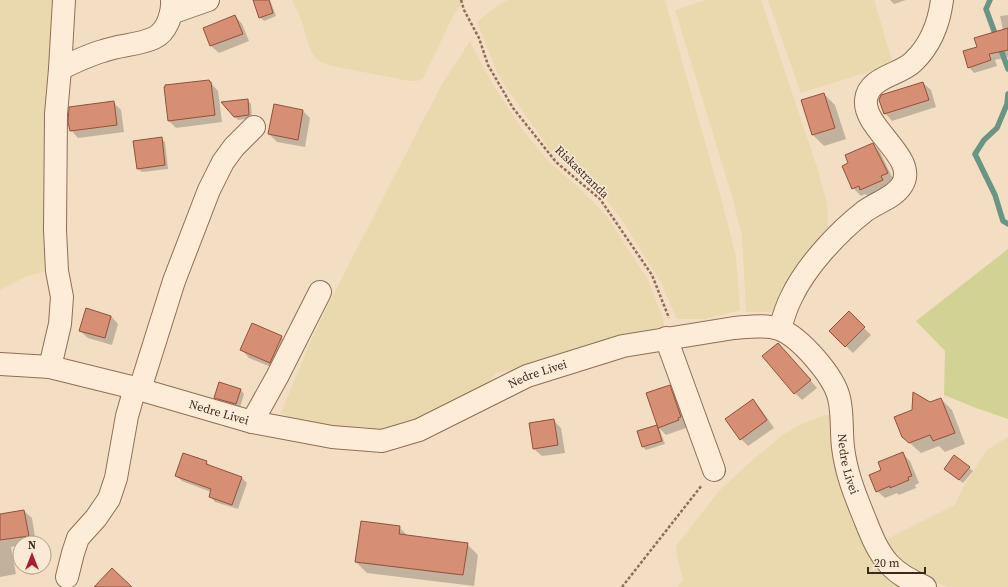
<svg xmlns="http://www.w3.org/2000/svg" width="1008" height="587" font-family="'Source Serif 4',serif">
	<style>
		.farmland { fill: #ead8af }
		.green { fill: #d3d295 }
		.shadow { fill: #0003 }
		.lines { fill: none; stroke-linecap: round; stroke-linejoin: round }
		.stream { stroke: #6a9585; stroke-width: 5.5 }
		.building { fill: #d68f74; stroke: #92513a }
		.minor-casing { stroke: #906d57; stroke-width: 24 }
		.path { stroke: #906d57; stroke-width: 2.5; stroke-dasharray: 3 2; stroke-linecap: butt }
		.minor { stroke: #fdecd7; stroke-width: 22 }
		.labels { text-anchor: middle; stroke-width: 3.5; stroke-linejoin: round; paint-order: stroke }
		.street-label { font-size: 12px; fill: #3e281d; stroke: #fae9d3 }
	</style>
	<rect width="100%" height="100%" fill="#f3dec3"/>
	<g class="farmland">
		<path d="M0,0H54L47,270L23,278L0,290Z"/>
		<path d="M292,0H465L454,14L426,72L423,78L417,81H410L332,66L318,60L312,53L308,43L302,21Z"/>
		<path d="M508,0H665L724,209L736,257L740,310L706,319H677L660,281L620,217L602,195L550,150L499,77L477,22L499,4Z"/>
		<path d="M706,0H761L817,167L827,204L828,229L776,312H746L742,236L732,196L675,10Z"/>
		<path d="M768,0H874L893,64L801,93Z"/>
		<path d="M470,41L483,67L497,91L523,130L548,161L577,186L606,215L647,278L662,315L665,330L519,371L497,372L485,385L435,411L391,429L350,431L314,427L281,413L309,345L332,297L442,84Z"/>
		<path d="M825,415H835L838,455L909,587H678L683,579L677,556L676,546L719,491L749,463L784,434L803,423Z"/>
		<path d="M1008,437V587H948L916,575L897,561L885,540L955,505L965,484L987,450Z"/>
	</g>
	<path class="green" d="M1008,249V419L976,408L944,395L945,351L916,321Z"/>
	<g class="shadow">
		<path d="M254,0H270L276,16L264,21L260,17Z"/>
		<path d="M890,0H906L894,4Z"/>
		<path d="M1008,15V57L995,60L997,66L974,73L969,67L978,48L1003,30L1000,16Z"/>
		<path d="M235,16L242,24L249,41L219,53L211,46L204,28Z"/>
		<path d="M209,81L218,91L222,122L176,128L168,120Z"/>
		<path d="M923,83L931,90L936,107L892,121L885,113Z"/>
		<path d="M824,94L835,105L846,139L824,146L813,135L802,100Z"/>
		<path d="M247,100L251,104L252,118L238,120L234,116Z"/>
		<path d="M113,102L121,110L124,132L78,138L71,130Z"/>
		<path d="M303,111L310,118L305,147L277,142L269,134Z"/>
		<path d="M161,138L165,142L168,169L142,172L138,169Z"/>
		<path d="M873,144L880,152L894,181L888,184L890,188L869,197L865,194L861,196L853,188Z"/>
		<path d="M87,309L111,316L118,324L112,345L88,338L80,331Z"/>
		<path d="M849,313L871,335L853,353L830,331Z"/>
		<path d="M281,337L289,344L278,370L249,358L242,350Z"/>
		<path d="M785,351L817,388L802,400L795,393Z"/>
		<path d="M220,384L241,390L244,394L240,407L219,401L215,398Z"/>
		<path d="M670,387L677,394L688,425L685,426L686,428L666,435L659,428L665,444L646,450L643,447L656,426L659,429L648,394Z"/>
		<path d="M941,399L952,410L965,444L945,452L939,446L921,453L903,437L930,404Z"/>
		<path d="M753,401L760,408L774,428L748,446L741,439Z"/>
		<path d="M554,421L561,428L565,453L542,456L534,449Z"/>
		<path d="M902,453L910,461L919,483L915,485L916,488L899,495L897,493L885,498L877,491L883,470Z"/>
		<path d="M206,462L212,467L241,477L247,483L238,509L215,502L210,496L211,492L182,481L176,476Z"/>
		<path d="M969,468L973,471L963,483L949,472Z"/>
		<path d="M24,511L32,518L36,543H20V545L11,547L16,574L0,577V515Z"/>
		<path d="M399,527L409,537L467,544L478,555L474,586L367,573L356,562Z"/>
	</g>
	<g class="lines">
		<g class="stream">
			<path d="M990,0L986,9L1008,69"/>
			<path d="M1008,94L1007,104L997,128L984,140L975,154L995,195L1003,221L1008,224"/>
		</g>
	</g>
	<g class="building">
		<path d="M253,0H269L273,13L259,18Z"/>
		<path d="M235,15L243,34L210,46L203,28Z"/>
		<path d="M1008,28V50L989,54L991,60L968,68L963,51L977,47L974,38Z"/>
		<path d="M209,80L210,82H211L215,115L168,121L164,87H165V85Z"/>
		<path d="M923,82L929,100L884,114L879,100L881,95Z"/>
		<path d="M824,93L835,128L812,135L801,100Z"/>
		<path d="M248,99L249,115L234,117L221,102Z"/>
		<path d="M114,101L117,125L70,131L68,122L69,107Z"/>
		<path d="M274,104L303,110L298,140L268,134Z"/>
		<path d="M162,137L165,165L137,169L133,141Z"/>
		<path d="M873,143L888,173L881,176L883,180L860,190L859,186L852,189L842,166L848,163L845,155Z"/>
		<path d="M86,308L111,316L105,338L79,331Z"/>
		<path d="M849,311L865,327L845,347L829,331Z"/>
		<path d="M252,323L282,336L270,363L240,350Z"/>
		<path d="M778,343L811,380L794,394L762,356Z"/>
		<path d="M219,382L241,389L236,404L214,398Z"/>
		<path d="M670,385L681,417L678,418L679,420L658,428L646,393Z"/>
		<path d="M913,392L930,402L941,398L955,433L933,441L930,435L909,443L902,437L894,417L912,410Z"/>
		<path d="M753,399L767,420L740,440L725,419Z"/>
		<path d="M554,419L558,445L533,449L529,423Z"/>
		<path d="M657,425L662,441L642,447L637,431Z"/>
		<path d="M903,452L912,476L908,477L909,480L890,488V486L876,492L869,475L881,470L878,462Z"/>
		<path d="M183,453L207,461L206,464L242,477L232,505L209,497L211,489L175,476Z"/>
		<path d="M954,455L970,467L959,480L944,469Z"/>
		<path d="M24,510L29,536L0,540V514Z"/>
		<path d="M361,521L400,526L399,534L468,543L463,575L355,562Z"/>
		<path d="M112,568L132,587H94Z"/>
	</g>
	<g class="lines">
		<g class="minor-casing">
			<g id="minor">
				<path d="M171,13L208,0"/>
				<path d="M60,69C74,62 88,55 103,51C119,45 139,45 154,38C167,32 173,13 172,0"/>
				<path d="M780,329C783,318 786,308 791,298C806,266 838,232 865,211C877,202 894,198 902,185C919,158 863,129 866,100C868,77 900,75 913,62C931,45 939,24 942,0"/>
				<path d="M666,338L714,470"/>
				<path id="s1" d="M0,364L50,367L135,388L252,422L332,437L382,441L419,430L527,376L623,346L734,328C748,327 765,324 779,329C800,337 834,376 839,398C843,414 841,431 843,447C846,474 856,497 866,522C872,537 878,552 889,564C899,575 911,581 925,587"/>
				<path d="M50,367L60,324L62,297L57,271L55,230L56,114L60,69L64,0"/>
				<path d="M140,389L174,281L209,190L223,162L234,147L254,127"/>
				<path d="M252,422L277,377L320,292"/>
				<path d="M67,577L73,553L78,538L96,518L109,499L116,478L127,416L135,388"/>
			</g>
		</g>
		<g class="path">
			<path d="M461,0L464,10L479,38L488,65L513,108L556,162L600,199L652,275L669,318"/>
			<path d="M622,587L702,485"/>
		</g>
		<use href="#minor" class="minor"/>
	</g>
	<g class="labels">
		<g class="street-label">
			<text transform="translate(582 172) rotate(44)" y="4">Riskastranda</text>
			<text dy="4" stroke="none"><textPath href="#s1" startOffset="561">Nedre Livei</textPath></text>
			<text dy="4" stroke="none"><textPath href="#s1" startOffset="225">Nedre Livei</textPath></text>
			<text dy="4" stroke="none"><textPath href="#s1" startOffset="969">Nedre Livei</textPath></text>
		</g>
	</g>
	<g transform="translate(32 555)"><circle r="19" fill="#fae9d3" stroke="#af9c8a"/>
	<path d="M0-3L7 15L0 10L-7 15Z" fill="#a71f33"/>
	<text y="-6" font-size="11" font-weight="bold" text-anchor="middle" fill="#3e281d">N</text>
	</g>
	<path d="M868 567v6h57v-6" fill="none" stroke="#3e281d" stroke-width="2"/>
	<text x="874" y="567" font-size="12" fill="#3e281d" stroke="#fae9d3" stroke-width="3" paint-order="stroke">20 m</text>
</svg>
